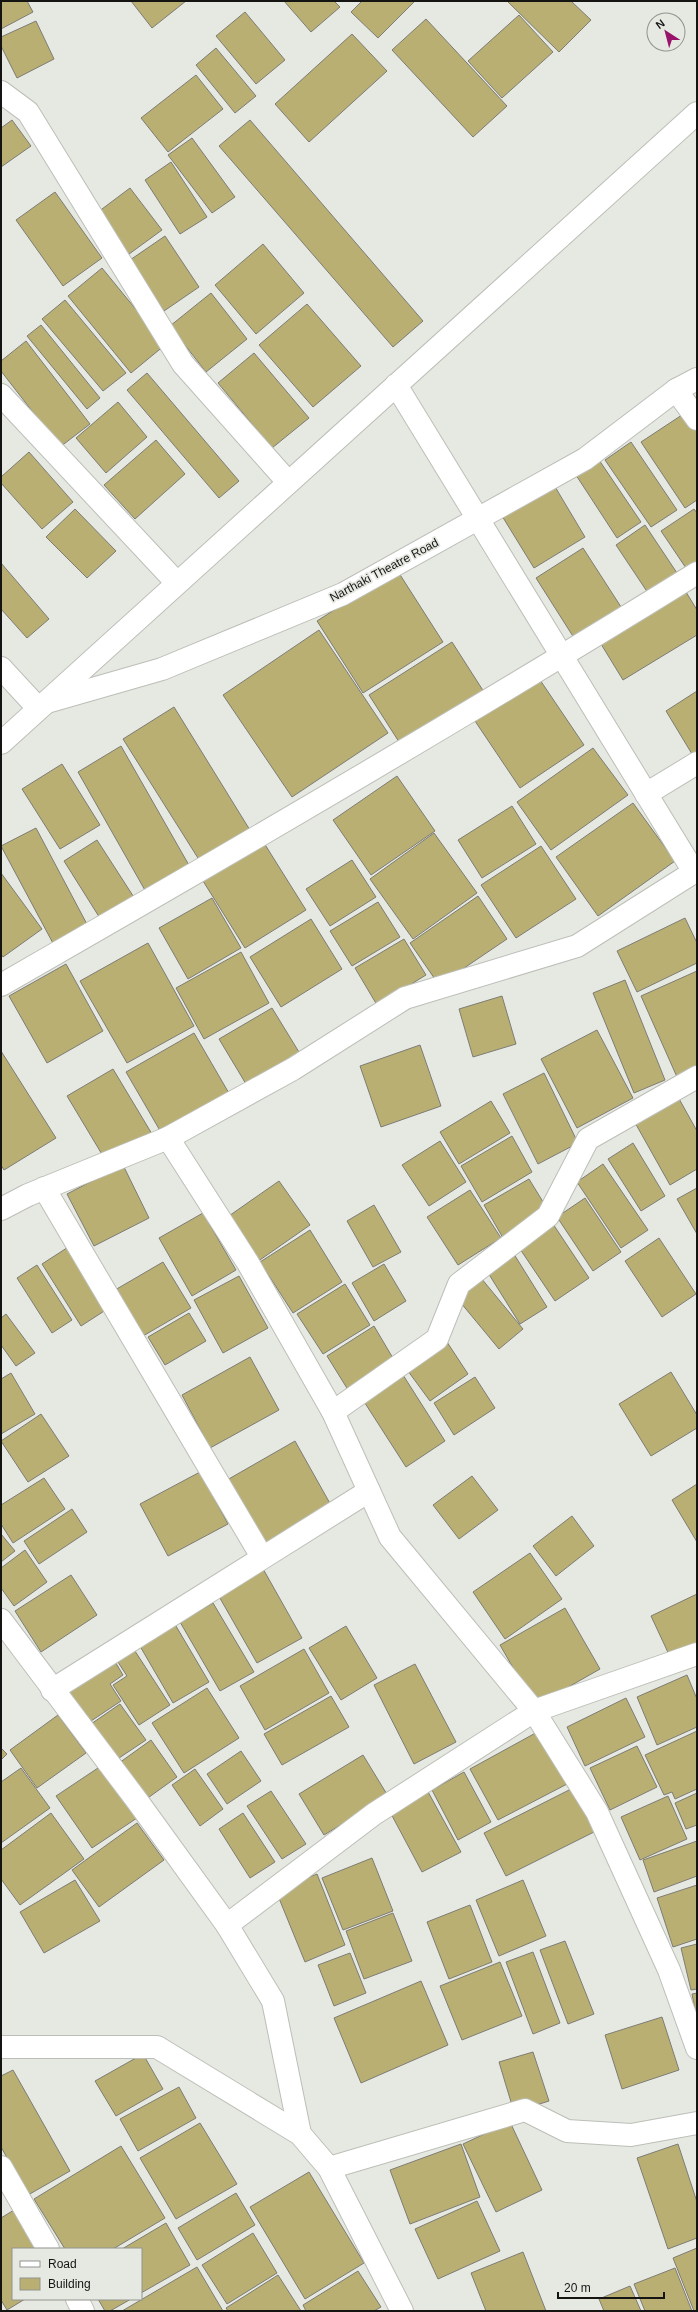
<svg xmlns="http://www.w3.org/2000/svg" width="698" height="2312" font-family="Arial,sans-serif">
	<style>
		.building { fill: #baaf72; stroke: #7d7c75 }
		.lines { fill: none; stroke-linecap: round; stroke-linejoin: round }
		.street-casing { stroke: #bcbfb8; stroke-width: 24 }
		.secondary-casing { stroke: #bcbfb8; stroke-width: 24 }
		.street { stroke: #fff; stroke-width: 22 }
		.secondary { stroke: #fff; stroke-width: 22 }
		.labels { text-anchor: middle; stroke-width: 3.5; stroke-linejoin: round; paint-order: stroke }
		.street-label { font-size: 12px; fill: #141513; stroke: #e6e9e2 }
	</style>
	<rect width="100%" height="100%" fill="#e6e9e2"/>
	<g class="building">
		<path d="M1,1H27L33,12L1,29Z"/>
		<path d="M131,1H186L152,28Z"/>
		<path d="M284,1H334L340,7L311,32Z"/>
		<path d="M362,1H415L378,38L351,12Z"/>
		<path d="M507,1H571L591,20L559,52Z"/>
		<path d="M245,12L285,60L256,84L216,36Z"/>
		<path d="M519,15L553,52L502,98L468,61Z"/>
		<path d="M426,19L507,106L473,137L392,50Z"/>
		<path d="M36,21L54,59L17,78L1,46V37Z"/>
		<path d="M352,34L387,71L309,142L275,104Z"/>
		<path d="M216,48L256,96L235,113L196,65Z"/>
		<path d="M196,75L223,109L168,152L141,118Z"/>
		<path d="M12,120L31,146L1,167V128Z"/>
		<path d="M250,120L423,321L393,347L219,146Z"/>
		<path d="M192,138L235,197L212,213L168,155Z"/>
		<path d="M171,162L207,217L180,234L145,180Z"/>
		<path d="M130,188L162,230L125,257L94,215Z"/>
		<path d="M55,192L102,258L63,286L16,220Z"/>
		<path d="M165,236L199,287L164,311L130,260Z"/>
		<path d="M263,244L304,293L256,334L215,285Z"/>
		<path d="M102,268L165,345L131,373L68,296Z"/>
		<path d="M211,293L247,339L206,372L170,326Z"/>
		<path d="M65,300L126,373L103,391L42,319Z"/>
		<path d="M307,304L361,366L313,407L259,345Z"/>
		<path d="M41,325L100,398L87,409L27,336Z"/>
		<path d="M26,341L90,424L60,447L1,371V361Z"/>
		<path d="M254,353L309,418L272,448L218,383Z"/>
		<path d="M147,373L239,481L219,498L127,390Z"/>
		<path d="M118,402L147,437L106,473L76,438Z"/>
		<path d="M688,411L697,426V500L685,508L641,442Z"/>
		<path d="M156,440L185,474L135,519L104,485Z"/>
		<path d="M631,442L677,510L651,527L605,460Z"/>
		<path d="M29,452L73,502L42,529L1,483V477Z"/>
		<path d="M597,457L641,522L617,538L574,472Z"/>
		<path d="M551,480L585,537L534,568L499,511Z"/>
		<path d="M75,509L116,551L87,578L46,537Z"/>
		<path d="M694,509L697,513V570L690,574L661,531Z"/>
		<path d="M645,525L679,576L650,596L616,545Z"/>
		<path d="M583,548L623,610L576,641L536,578Z"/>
		<path d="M1,563L49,619L27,638L1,609Z"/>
		<path d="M397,570L443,642L363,693L317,621Z"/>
		<path d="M686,592L697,610V635L623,680L601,644Z"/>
		<path d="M319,630L388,733L292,797L223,695Z"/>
		<path d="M452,642L484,692L401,745L369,695Z"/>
		<path d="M538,677L584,745L520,788L475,721Z"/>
		<path d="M697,691V751L692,754L666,711Z"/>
		<path d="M174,707L253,835L203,866L123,739Z"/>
		<path d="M121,746L190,867L146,892L78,772Z"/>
		<path d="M593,748L628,795L551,850L517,802Z"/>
		<path d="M62,764L100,825L60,849L22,789Z"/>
		<path d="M397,776L435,831L371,875L333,820Z"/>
		<path d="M633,803L675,861L598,916L556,857Z"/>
		<path d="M512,806L536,844L482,878L458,840Z"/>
		<path d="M36,828L89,928L55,947L1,846Z"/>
		<path d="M434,833L477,893L413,939L370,879Z"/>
		<path d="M97,840L137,902L103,923L64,861Z"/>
		<path d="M264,843L306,910L245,948L203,881Z"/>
		<path d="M541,846L576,899L516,938L481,885Z"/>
		<path d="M352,860L376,897L330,926L306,889Z"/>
		<path d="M1,873L42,929L3,957L1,954Z"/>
		<path d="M478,896L507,939L439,985L410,943Z"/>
		<path d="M212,898L241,948L188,979L159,928Z"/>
		<path d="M378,902L400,937L352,966L330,931Z"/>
		<path d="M685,918L697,943V963L637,992L617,951Z"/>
		<path d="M311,919L342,969L281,1007L250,957Z"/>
		<path d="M404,939L426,975L377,1005L355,968Z"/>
		<path d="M148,943L194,1026L127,1063L80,981Z"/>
		<path d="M241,952L269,1003L204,1039L176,988Z"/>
		<path d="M66,964L103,1031L47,1063L9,996Z"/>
		<path d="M697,971V1067L677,1077L641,996Z"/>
		<path d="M625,980L665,1080L634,1093L593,993Z"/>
		<path d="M502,996L516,1044L473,1057L459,1009Z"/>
		<path d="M272,1008L302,1057L249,1089L219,1039Z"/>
		<path d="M597,1030L633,1098L577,1128L541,1059Z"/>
		<path d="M194,1033L230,1095L162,1134L126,1072Z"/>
		<path d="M420,1045L441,1106L381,1127L360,1066Z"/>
		<path d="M1,1051L56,1138L4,1170L1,1165Z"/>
		<path d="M113,1069L152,1134L106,1161L67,1096Z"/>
		<path d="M544,1073L578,1143L538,1164L503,1094Z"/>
		<path d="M673,1088L697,1131V1169L670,1185L629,1112Z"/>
		<path d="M491,1101L510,1133L459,1164L440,1132Z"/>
		<path d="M512,1136L532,1172L482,1202L461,1166Z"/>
		<path d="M440,1141L466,1182L429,1206L402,1165Z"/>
		<path d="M633,1143L665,1196L641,1211L608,1159Z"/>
		<path d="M603,1164L648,1230L621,1248L577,1182Z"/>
		<path d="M123,1165L149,1218L94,1246L67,1194Z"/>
		<path d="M529,1179L548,1210L503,1238L484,1205Z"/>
		<path d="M279,1181L310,1225L257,1262L226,1218Z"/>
		<path d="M697,1188V1234L677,1199Z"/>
		<path d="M470,1190L501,1238L458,1265L427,1217Z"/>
		<path d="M585,1198L621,1252L593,1271L557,1217Z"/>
		<path d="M374,1205L401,1252L373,1267L347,1221Z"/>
		<path d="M203,1213L236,1270L192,1296L159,1238Z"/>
		<path d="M553,1224L589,1278L555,1301L518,1246Z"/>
		<path d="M310,1230L342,1282L293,1313L260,1262Z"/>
		<path d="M659,1238L696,1294L662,1317L625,1261Z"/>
		<path d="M73,1244L112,1306L81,1326L42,1264Z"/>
		<path d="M512,1251L547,1307L520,1324L485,1268Z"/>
		<path d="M163,1262L191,1308L143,1336L115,1290Z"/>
		<path d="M384,1264L406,1301L374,1321L352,1283Z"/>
		<path d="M37,1265L72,1320L52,1333L17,1278Z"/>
		<path d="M239,1276L268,1328L223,1353L194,1300Z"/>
		<path d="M481,1278L523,1329L499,1349L456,1297Z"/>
		<path d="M345,1284L370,1325L323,1354L297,1314Z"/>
		<path d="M189,1313L206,1341L165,1365L148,1337Z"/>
		<path d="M6,1314L35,1353L16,1366L1,1345V1318Z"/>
		<path d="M374,1326L397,1365L350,1393L327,1356Z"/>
		<path d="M445,1339L468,1374L430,1401L405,1367Z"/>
		<path d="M250,1357L279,1410L210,1448L182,1395Z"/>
		<path d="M671,1372L697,1415V1428L651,1456L619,1404Z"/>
		<path d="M11,1373L35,1414L1,1434V1379Z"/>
		<path d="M403,1375L445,1441L406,1467L363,1400Z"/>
		<path d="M475,1377L495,1408L454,1435L434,1403Z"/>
		<path d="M41,1414L69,1456L28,1482L1,1441Z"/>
		<path d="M295,1441L332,1507L264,1545L227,1480Z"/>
		<path d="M200,1472L228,1524L168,1556L140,1504Z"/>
		<path d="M472,1476L498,1510L459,1539L433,1505Z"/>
		<path d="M44,1478L65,1509L13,1543L1,1524V1505Z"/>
		<path d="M697,1484V1542L672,1500Z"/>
		<path d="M72,1509L87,1532L39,1564L24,1541Z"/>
		<path d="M572,1516L594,1546L556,1576L533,1546Z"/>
		<path d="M1,1534L15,1551L1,1562Z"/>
		<path d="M25,1550L47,1582L14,1606L1,1588V1568Z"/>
		<path d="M530,1553L562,1599L505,1639L473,1592Z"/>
		<path d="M262,1567L302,1638L257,1663L217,1593Z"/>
		<path d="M71,1575L97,1615L41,1652L15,1611Z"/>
		<path d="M697,1594V1650L672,1661L651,1616Z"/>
		<path d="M213,1603L254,1672L220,1691L180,1622Z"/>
		<path d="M565,1608L600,1669L535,1706L500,1645Z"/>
		<path d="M173,1621L209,1682L173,1703L137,1641Z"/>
		<path d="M346,1626L377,1678L341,1700L309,1648Z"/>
		<path d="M133,1648L170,1705L139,1725L113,1685L127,1676L116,1659Z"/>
		<path d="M304,1649L329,1693L265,1730L240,1686Z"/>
		<path d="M114,1660L123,1675L110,1684L121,1701L88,1723L68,1690Z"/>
		<path d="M415,1664L456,1742L414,1764L374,1685Z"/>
		<path d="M687,1675L697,1699V1727L657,1745L637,1697Z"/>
		<path d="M207,1688L239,1738L184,1773L152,1723Z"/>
		<path d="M331,1696L349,1727L282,1765L264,1734Z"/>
		<path d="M626,1698L645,1737L585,1766L567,1727Z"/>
		<path d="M120,1704L146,1740L116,1760L91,1724Z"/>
		<path d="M58,1715L86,1753L37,1788L10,1750Z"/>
		<path d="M541,1730L569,1783L498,1820L470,1769Z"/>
		<path d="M697,1731V1789L675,1799L672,1792L664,1795L645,1755Z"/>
		<path d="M151,1740L177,1777L145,1800L119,1763Z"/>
		<path d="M637,1746L657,1787L610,1810L590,1768Z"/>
		<path d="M1,1748L7,1754L1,1760Z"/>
		<path d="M241,1751L261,1781L227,1804L207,1774Z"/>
		<path d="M363,1755L388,1796L324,1835L299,1794Z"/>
		<path d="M101,1766L137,1818L92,1848L56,1796Z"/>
		<path d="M21,1768L50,1808L1,1843V1782Z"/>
		<path d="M195,1769L223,1809L200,1826L172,1785Z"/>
		<path d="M464,1772L491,1822L458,1840L432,1790Z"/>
		<path d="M573,1788L594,1832L506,1876L484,1833Z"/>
		<path d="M427,1790L461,1852L422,1872L389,1810Z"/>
		<path d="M271,1791L306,1844L282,1859L247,1806Z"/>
		<path d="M697,1793V1825L686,1829L675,1803Z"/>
		<path d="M668,1796L687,1839L640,1860L621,1817Z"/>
		<path d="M51,1813L84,1859L20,1905L1,1879V1850Z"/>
		<path d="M243,1813L275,1862L250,1878L219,1829Z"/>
		<path d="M137,1823L164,1860L99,1907L72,1870Z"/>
		<path d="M697,1841V1876L654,1892L643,1860Z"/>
		<path d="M372,1858L393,1911L343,1930L322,1878Z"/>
		<path d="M317,1874L345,1945L305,1962L276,1891Z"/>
		<path d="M75,1880L100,1921L44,1953L20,1912Z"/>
		<path d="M523,1880L546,1936L499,1956L476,1900Z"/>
		<path d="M697,1885V1939L673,1947L657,1898Z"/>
		<path d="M470,1905L492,1962L449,1979L427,1922Z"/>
		<path d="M393,1913L412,1961L364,1979L346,1931Z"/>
		<path d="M565,1941L594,2014L568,2024L540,1950Z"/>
		<path d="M697,1944V1989L691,1990L681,1948Z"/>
		<path d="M533,1952L560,2023L533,2034L506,1962Z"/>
		<path d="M350,1953L366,1993L334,2006L318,1965Z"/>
		<path d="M500,1962L522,2016L462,2040L440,1986Z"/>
		<path d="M421,1981L448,2045L361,2083L334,2018Z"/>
		<path d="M697,1993V2020L692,1994Z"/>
		<path d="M662,2017L679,2070L622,2089L605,2035Z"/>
		<path d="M533,2052L549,2101L514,2112L499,2062Z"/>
		<path d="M143,2054L163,2089L116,2116L95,2081Z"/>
		<path d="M13,2070L70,2171L28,2195L1,2147V2076Z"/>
		<path d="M179,2087L196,2118L138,2151L120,2119Z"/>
		<path d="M510,2122L542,2190L496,2212L463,2144Z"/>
		<path d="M200,2123L237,2184L176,2219L140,2158Z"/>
		<path d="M461,2144L480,2197L410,2224L390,2170Z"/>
		<path d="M678,2144L697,2202V2238L668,2249L637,2158Z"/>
		<path d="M121,2146L165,2218L113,2249H65L34,2199Z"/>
		<path d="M309,2172L364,2263L305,2299L250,2207Z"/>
		<path d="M236,2193L255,2225L197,2260L178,2228Z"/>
		<path d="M477,2201L500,2251L438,2279L415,2229Z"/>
		<path d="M14,2210L38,2249H13V2299H25L7,2310L1,2300V2218Z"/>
		<path d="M166,2223L190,2265L141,2293V2249H122Z"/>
		<path d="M253,2233L277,2273L227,2304L202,2265Z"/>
		<path d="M697,2248V2311H694L673,2258Z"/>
		<path d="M523,2252L546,2311H486L471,2273Z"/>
		<path d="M197,2267L223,2311H122Z"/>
		<path d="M675,2268L692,2311H645L634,2284Z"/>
		<path d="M358,2271L381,2307L374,2311H306L303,2305Z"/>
		<path d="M278,2275L301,2311H228L226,2308Z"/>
		<path d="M630,2286L641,2311H604L599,2299Z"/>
		<path d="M98,2299H131L110,2311H105Z"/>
	</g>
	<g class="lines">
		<g class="street-casing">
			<g id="street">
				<path d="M1,92L28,112L183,364L288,482"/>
				<path d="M676,390L697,419"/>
				<path d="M1,395L177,583"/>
				<path d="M1,668L38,708"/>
				<path d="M646,794L697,763"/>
				<path d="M1,985C235,851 468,715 697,573"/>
				<path d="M168,1138L293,1069L405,998L577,946L694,872L396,385"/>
				<path d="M44,1188L262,1557"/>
				<path d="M1,1209L28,1195L168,1138L248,1263L333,1412L390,1537L534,1711L597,1812L669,1970L697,2048"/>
				<path d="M333,1412L437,1339L459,1284L548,1216L588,1139L697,1077"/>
				<path d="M1,1620L138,1802L227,1925L273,2001L300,2134"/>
				<path d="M52,1690L369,1491"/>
				<path d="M227,1925L374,1814L534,1711L697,1654"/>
				<path d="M1,2047H157L300,2134L329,2168L402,2311"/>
				<path d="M1,2167L48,2249"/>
				<path d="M329,2168L525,2110L567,2131L631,2135L697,2123"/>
				<path d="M77,2299L83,2311"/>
			</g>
		</g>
		<g class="secondary-casing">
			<g id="secondary">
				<path d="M47,702L162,669L343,594L585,459L676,390L697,379"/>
				<path d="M1,743L697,113"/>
			</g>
		</g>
		<use href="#street" class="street"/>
		<use href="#secondary" class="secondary"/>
	</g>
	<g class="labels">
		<g class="street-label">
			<text transform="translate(384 570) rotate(-28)" y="4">Narthaki Theatre Road</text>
		</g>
	</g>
	<rect width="698" height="2312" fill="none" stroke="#141513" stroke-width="4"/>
	<rect x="12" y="2248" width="130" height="52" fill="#e6e9e2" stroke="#92948f"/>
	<rect x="20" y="2261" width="20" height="6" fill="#ffffff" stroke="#92948f"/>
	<text x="48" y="2268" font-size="12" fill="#141513">Road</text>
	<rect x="20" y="2278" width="20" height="12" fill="#baaf72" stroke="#92948f"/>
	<text x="48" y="2288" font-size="12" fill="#141513">Building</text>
	<g transform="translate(666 32) rotate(324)"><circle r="19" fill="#e6e9e2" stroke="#92948f"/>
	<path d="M0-3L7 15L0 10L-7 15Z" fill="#98146a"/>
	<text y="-6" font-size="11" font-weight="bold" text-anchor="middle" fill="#141513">N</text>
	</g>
	<path d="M558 2292v6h106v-6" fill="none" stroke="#141513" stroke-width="2"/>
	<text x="564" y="2292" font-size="12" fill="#141513" stroke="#e6e9e2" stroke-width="3" paint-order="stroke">20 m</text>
</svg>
